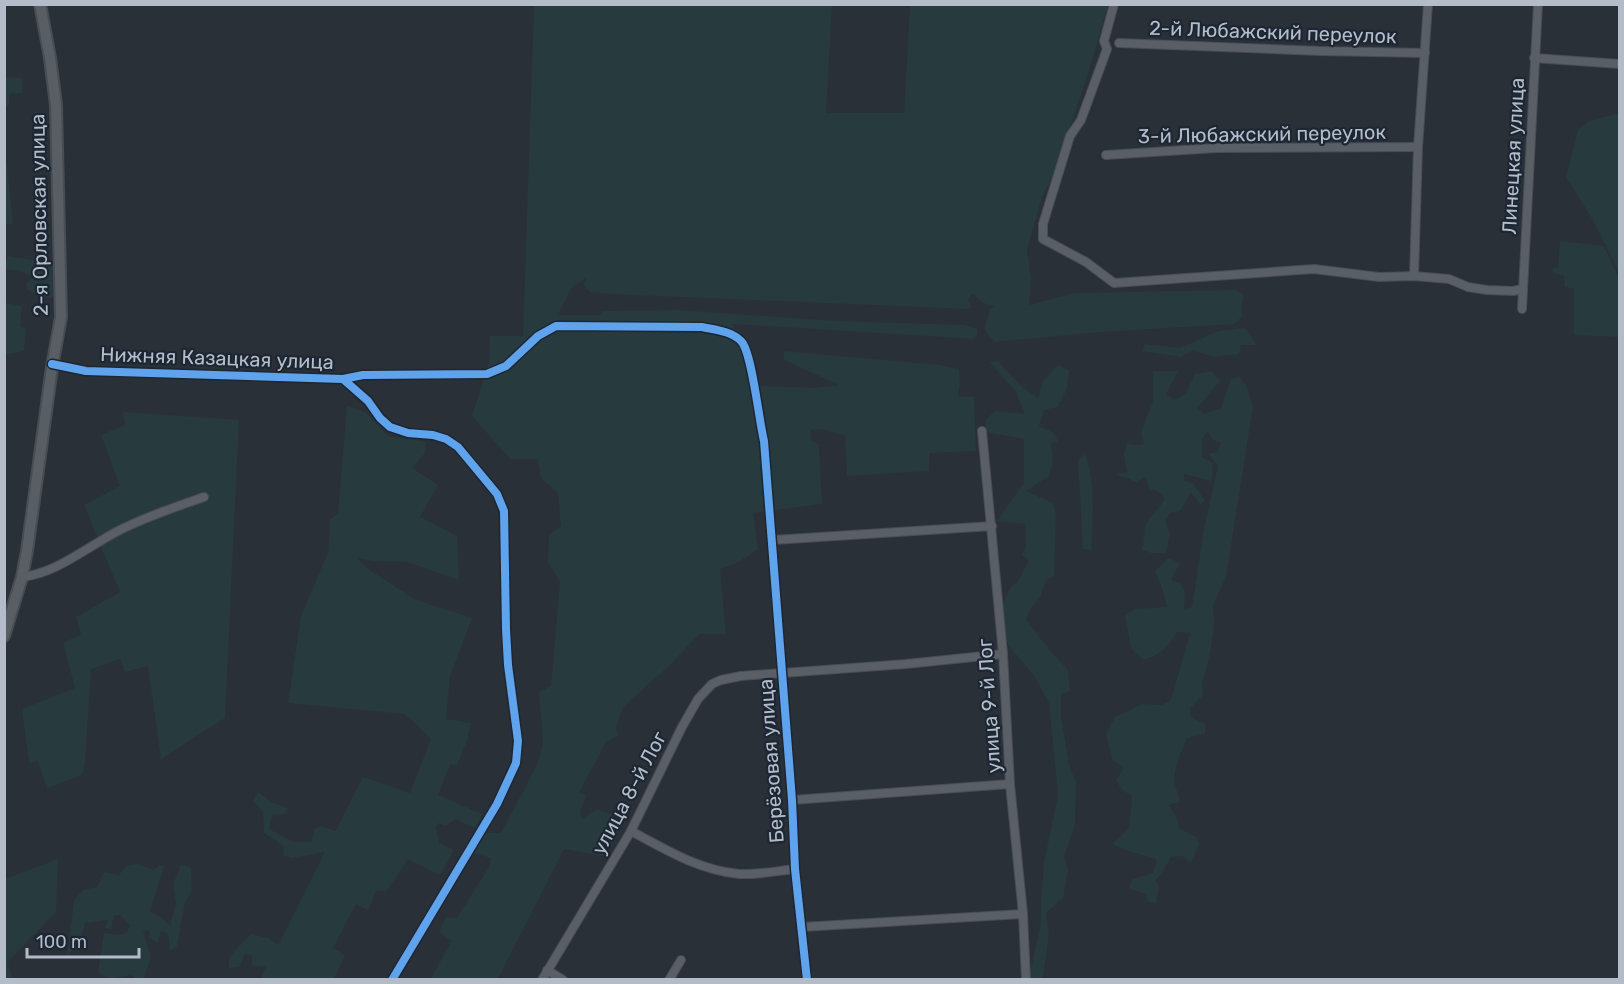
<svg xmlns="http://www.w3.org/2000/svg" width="1624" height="984" font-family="Rubik,sans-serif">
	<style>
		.green { fill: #273a3e }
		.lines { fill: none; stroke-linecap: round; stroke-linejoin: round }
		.street-casing { stroke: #484c53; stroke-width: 10 }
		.secondary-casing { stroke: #484c53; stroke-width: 14 }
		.street { stroke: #5a5e66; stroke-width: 8 }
		.secondary { stroke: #595d64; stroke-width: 10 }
		.cycleway-casing { stroke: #1d2633; stroke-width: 11 }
		.cycleway { stroke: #60a3ed; stroke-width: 8 }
		.labels { text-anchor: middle; stroke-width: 4.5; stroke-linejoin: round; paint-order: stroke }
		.street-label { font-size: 20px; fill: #b4bcc9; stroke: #1d2633 }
	</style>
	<rect width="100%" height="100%" fill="#2a3038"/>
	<g class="green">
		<path d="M534,5H832L826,113H904L910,5H1108L1088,74L1056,169L1042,197L1027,249L1031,281L1029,305L1074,293L1235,290L1244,294L1241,310L1243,316L1234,324L1101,332L994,342L984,329L990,310L994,306L983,303L972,293L968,300L971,306L968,309L612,294L590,292L584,285L586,278L572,287L558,315H600L602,311L678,310L836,321L965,325L977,329V335L974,339L732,324L753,358L760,386L815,388L839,385L784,360V351L940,365L959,369L960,382L958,396L974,397L976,451L929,453V471L847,476L845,435C828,433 829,427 810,430L811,441L819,444L822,504L753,513L758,549L739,562L720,569L726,634H699L670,665L623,707L616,727L618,736L607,741L579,792L586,796L580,811L582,819L597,809L611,815L609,820L621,827L604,856L564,849L498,979L430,980L452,941L439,932L446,917L457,918L489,867L491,858L473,853L485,833H501L538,763L543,743L539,692L551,686L560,582L548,562L549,535L561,526L558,493L541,478L538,459H510L472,416L489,363L490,336H523Z"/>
		<path d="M5,77L23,78L22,93L9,94V105L5,106Z"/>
		<path d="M1619,113V272L1591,217L1566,177L1578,130L1589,121Z"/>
		<path d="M5,163L7,164L13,224H5Z"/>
		<path d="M1560,241L1604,246L1619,278V337L1574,335V289L1565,287L1564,276L1553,273V268H1558Z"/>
		<path d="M7,256L54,263L56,297L45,298L26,289L27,283L33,277L21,271L5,269Z"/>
		<path d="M5,303L22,306L20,327L26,328L24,351L5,355Z"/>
		<path d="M1245,328L1256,345H1241L1239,354L1213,357L1193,350L1181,357L1142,351L1145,344L1180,348L1219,331Z"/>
		<path d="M998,361L1022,387L1038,398L1043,381L1058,365L1069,370L1067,389L1058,407L1044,410L1039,426L1054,433L1058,441L1051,443L1053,460L1049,476L1026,491L1053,503L1056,516L1054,576L1045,581L1041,596L1031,608L1026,620L1051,652L1068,670L1070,691L1061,694V717L1070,768L1076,782L1075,825L1064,857L1068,870L1063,898L1046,913L1049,934L1043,979H1029L1041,923V900L1044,863L1058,795L1049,703L1035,677L1008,645L999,612L1010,589L1019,580L1029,560L1022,555L1026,547L1025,524L997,521L1024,483V439L985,432L986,420L995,411L1025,414L1016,392L990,362Z"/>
		<path d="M1153,371H1178L1166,394L1174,400L1185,395L1195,374L1212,371L1220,381L1197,408L1204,414L1221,408L1231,379L1239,377L1247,387L1253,406L1226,577L1213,605L1214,624L1210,653L1202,685L1203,695L1190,708L1191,717L1205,724V734L1187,738C1181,752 1173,768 1175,784C1176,790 1179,795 1180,802L1168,805L1176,816L1180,829L1196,837L1199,845L1191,862L1182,856L1171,857L1161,874L1155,880L1159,886L1156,904L1149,902L1145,894L1129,889L1132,879L1153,873L1157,860C1140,853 1129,853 1113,844L1129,828L1132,796L1122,790L1116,780L1124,768L1112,759L1106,734L1115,717L1143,704L1161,705L1171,700L1190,633L1177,632C1169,647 1159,656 1143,660L1131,648L1125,615L1136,609L1167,607L1163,591L1155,571L1169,558L1180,563L1171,580L1180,583L1185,593L1184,609L1192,607L1204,529L1218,466L1208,454L1217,452L1221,443L1212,439L1208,431L1202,439V457L1213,463L1212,481L1184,474V481L1193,483L1205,501L1200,505L1191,492L1180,511L1170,513L1165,521L1170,534L1166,553H1151L1142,550C1144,543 1144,532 1145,526C1149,516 1160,509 1165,498L1158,491L1150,489L1145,477L1136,482L1116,474L1127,472L1124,455L1127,443L1134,445L1144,444L1141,432L1153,401Z"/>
		<path d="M347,406L365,412L388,436L426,442L425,453L412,468L438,485L420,517L457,536L459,580L407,562L372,561L356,557L368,569L414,599L472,618L450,676L446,719L471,723L467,741L457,765L450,764L438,795L482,814L475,828L455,819L446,826L438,823L436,828L439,843L454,850L440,875L408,859L386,892L377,890L368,910L356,904L333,948L345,955L334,979H260L266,967L252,965V956L245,954L239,967L229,968V957L251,934L269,938L278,945L325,852L292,858L283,855L284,846L264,833L263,812L253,801L258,792L273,803L288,808L284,814L272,815L269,829L294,842H311L315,829L321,826L336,831L363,777L410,793L431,739L405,714L288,703L301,616L328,553L330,519L338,514Z"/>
		<path d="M123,412L239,420L225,718L161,759L148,666L125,672L120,659L91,669L85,763L82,775L47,788L38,761L29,763L22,709L75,688L63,643L81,634L76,617L120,592L84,505L120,486L101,435L125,425Z"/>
		<path d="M1085,454C1096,484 1093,518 1091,550L1083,549L1078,461Z"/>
		<path d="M58,859L56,912L7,962L13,979H5V879Z"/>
		<path d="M138,864L154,870L159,865L164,866L150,912L162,918L170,926L176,903L173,884L181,865L191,867L192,891L185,903L177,946L170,951L168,933L161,931L157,943L150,938L149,930L143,932L151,957L144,978L145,979H135L132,975C118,976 107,984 98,970L104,933L117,935L127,933L130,925L120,915H114L111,929L105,928L108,920L85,923C82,937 78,946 67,956L74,901L83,890L97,887L104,872L119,875L126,866Z"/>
	</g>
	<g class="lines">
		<g class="street-casing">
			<g id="street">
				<path d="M1114,4L1104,41L1107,49L1081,120L1070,136L1043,224V239L1086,262L1114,283L1314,269L1379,277L1414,276L1449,279L1468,287L1487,290L1513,291L1523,289"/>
				<path d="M1119,43L1320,51L1425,53"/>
				<path d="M1534,58L1620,64"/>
				<path d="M1106,155L1216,148L1418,147"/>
				<path d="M1414,276L1418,147L1428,4"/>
				<path d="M1522,309L1538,4"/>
				<path d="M52,364L86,371L343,379L368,401L380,418L390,427L408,433L433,435L446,439L458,447L497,494L504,511L506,629L508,665L518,741L516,763L497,804L392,980"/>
				<path d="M343,379L363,375L487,374L506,366L538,336L556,326L702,327C716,330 731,331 741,341C752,351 759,422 764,441L792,800L795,869L807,980"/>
				<path d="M982,431L1003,654L1010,784L1023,914L1026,980"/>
				<path d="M773,540L992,526"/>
				<path d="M22,577C57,573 87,547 118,531C145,517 175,507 204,497"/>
				<path d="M792,800L1010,784"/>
				<path d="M631,831C666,850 699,870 739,874C757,875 777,871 795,869"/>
				<path d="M802,927L1023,914"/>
				<path d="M547,970L563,980"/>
				<path d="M542,980L631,831L682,727L698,699L712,684L721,680L741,676L906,664L1003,654"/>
				<path d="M669,980L681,960"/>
			</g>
		</g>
		<g class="secondary-casing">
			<path id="secondary" d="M4,636L22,577L27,551L52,367L61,317L56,105L50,58L40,4"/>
		</g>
		<use href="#street" class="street"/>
		<use href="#secondary" class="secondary"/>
		<g class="cycleway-casing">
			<g id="cycleway">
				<path d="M52,364L86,371L343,379L368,401L380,418L390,427L408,433L433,435L446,439L458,447L497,494L504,511L506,629L508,665L518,741L516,763L497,804L392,980"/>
				<path d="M343,379L363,375L487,374L506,366L538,336L556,326L702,327C716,330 731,331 741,341C752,351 759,422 764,441L792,800L795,869L807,980"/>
			</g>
		</g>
		<use href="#cycleway" class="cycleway"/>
	</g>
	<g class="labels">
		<g class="street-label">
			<text transform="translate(1273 32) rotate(2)" y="7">2-й Любажский переулок</text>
			<text transform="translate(1262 134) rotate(-1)" y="7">3-й Любажский переулок</text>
			<text transform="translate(1513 156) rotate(-87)" y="7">Линецкая улица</text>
			<text transform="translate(39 215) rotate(-91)" y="7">2-я Орловская улица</text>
			<text transform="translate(217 358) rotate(2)" y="7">Нижняя Казацкая улица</text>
			<text transform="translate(989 706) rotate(-94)" y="7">улица 9-й Лог</text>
			<text transform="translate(771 761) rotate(-94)" y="7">Берёзовая улица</text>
			<text transform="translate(629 793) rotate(-62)" y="7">улица 8-й Лог</text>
		</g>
	</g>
	<rect width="1624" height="984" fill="none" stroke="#b4bcc9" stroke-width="12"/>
	<path d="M27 948v9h112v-9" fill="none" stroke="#b4bcc9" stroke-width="3"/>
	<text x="36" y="948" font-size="18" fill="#b4bcc9" stroke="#1d2633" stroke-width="4.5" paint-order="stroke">100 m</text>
</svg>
